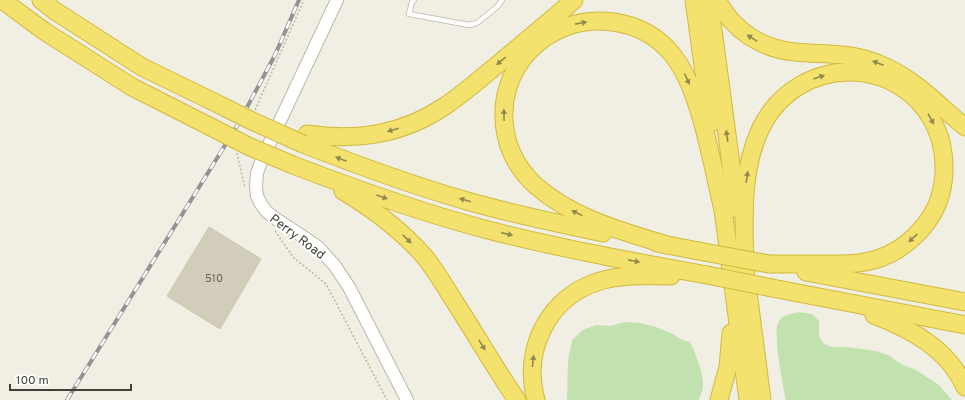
<svg xmlns="http://www.w3.org/2000/svg" width="965" height="400" font-family="Overpass,sans-serif">
	<style>
		.green { fill: #c1e2af }
		.building { fill: #d1cdba; stroke: #cbc6ae }
		.lines { fill: none; stroke-linecap: round; stroke-linejoin: round }
		.service-casing { stroke: #bbb8a7; stroke-width: 6 }
		.tertiary-casing { stroke: #bbb8a7; stroke-width: 14 }
		.motorway-casing { stroke: #d1b93e; stroke-width: 19 }
		.path { stroke: #bcb79a; stroke-width: 1.5; stroke-dasharray: 2 2; stroke-linecap: butt }
		.service { stroke: #fff; stroke-width: 4.5 }
		.tertiary { stroke: #fff; stroke-width: 12 }
		.motorway { stroke: #f3e26d; stroke-width: 17 }
		.rail-casing { stroke: #939393; stroke-width: 4 }
		.rail { stroke: #fff; stroke-width: 2.5; stroke-dasharray: 8; stroke-linecap: butt }
		.motorway-bridge-casing { stroke: #d1b93e; stroke-width: 19; stroke-linecap: butt }
		.motorway-bridge { stroke: #f3e26d; stroke-width: 17 }
		.oneway { fill: #92894e }
		.labels { text-anchor: middle; stroke-width: 4; stroke-linejoin: round; paint-order: stroke }
		.number-label { font-size: 11px; fill: #666356 }
		.street-label { font-size: 13px; fill: #424034; stroke: #fff }
	</style>
	<rect width="100%" height="100%" fill="#f1efe4"/>
	<g class="green">
		<path d="M799,312L812,314L819,321V336L824,344L832,347H847L876,351L888,355L901,364L916,370L939,385L952,400H786C783,386 773,335 778,323C781,315 791,314 799,312Z"/>
		<path d="M625,322L640,323L656,327L673,334L682,340L690,342C696,354 704,375 703,388C702,392 700,396 699,400H567L568,360L572,340L583,330L596,325L611,326Z"/>
	</g>
	<path class="building" d="M209,227L261,259L220,329L167,296Z"/>
	<g class="lines">
		<g class="service-casing">
			<path id="service" d="M414,0L412,2L409,14L469,25L477,23L498,6L502,0"/>
		</g>
		<g class="tertiary-casing">
			<path id="tertiary" d="M337,0L263,157L257,173L256,186L257,196L261,204L266,211L273,217L305,238L319,248L335,266L349,287L407,400"/>
		</g>
		<g class="motorway-casing">
			<g id="motorway">
				<path d="M2,0L44,31L132,87L209,126"/>
				<path d="M41,0L55,11L142,67L222,106"/>
				<path d="M694,0L711,123"/>
				<path d="M709,0L737,209"/>
				<path d="M717,0C733,30 761,49 795,52C824,55 852,52 879,64C913,77 938,105 965,127"/>
				<path d="M307,134C357,141 402,135 445,106C463,94 480,79 497,65C523,43 549,22 574,0"/>
				<path d="M303,144C357,165 411,185 467,201C512,214 558,223 603,233"/>
				<path d="M293,165C358,190 425,214 492,231C563,249 635,262 707,275"/>
				<path d="M343,191C373,209 401,230 424,256C437,272 447,290 458,307C478,338 496,370 517,400"/>
				<path d="M721,194L748,400"/>
				<path d="M657,243L704,252"/>
				<path d="M667,245C621,231 572,218 535,185C521,172 510,154 506,135C492,69 548,13 613,22C636,25 657,36 672,54C688,74 696,100 703,124C710,151 716,178 722,206"/>
				<path d="M745,269L762,400"/>
				<path d="M745,272C744,225 740,173 760,130C798,48 916,54 941,142C946,163 945,185 937,205C926,229 905,249 880,258C861,265 840,264 820,264C803,264 786,264 769,264"/>
				<path d="M806,272L965,302"/>
				<path d="M772,288L965,325"/>
				<path d="M874,315C911,329 948,349 965,387"/>
				<path d="M536,400C522,349 549,296 600,281C623,274 647,276 671,276"/>
				<path d="M719,400L728,367L731,333"/>
			</g>
		</g>
		<g class="path">
			<path d="M255,110L304,0"/>
			<path d="M237,153L245,188"/>
			<path d="M275,231L293,257L326,284L387,400"/>
		</g>
		<use href="#service" class="service"/>
		<use href="#tertiary" class="tertiary"/>
		<use href="#motorway" class="motorway"/>
		<g class="rail-casing">
			<path id="rail" d="M67,400L237,126L275,55L299,0"/>
		</g>
		<use href="#rail" class="rail"/>
		<g class="motorway-bridge-casing">
			<g id="motorway-bridge">
				<path d="M222,106L250,120L303,144"/>
				<path d="M209,126L248,146L293,165"/>
				<path d="M704,252L769,264"/>
				<path d="M707,275L772,288"/>
			</g>
		</g>
		<use href="#motorway-bridge" class="motorway-bridge"/>
	</g>
	<defs><path id="oneway-solid" d="M-6-.8H1V-3.2L6.5 0L1 3.2V.8H-6Z"/></defs>
	<g class="oneway">
		<use href="#oneway-solid" transform="translate(581 23) rotate(-11)"/>
		<use href="#oneway-solid" transform="translate(752 38) rotate(-147)"/>
		<use href="#oneway-solid" transform="translate(501 61) rotate(140)"/>
		<use href="#oneway-solid" transform="translate(878 63) rotate(-159)"/>
		<use href="#oneway-solid" transform="translate(819 77) rotate(-19)"/>
		<use href="#oneway-solid" transform="translate(687 79) rotate(66)"/>
		<use href="#oneway-solid" transform="translate(504 115) rotate(-91)"/>
		<use href="#oneway-solid" transform="translate(931 119) rotate(61)"/>
		<use href="#oneway-solid" transform="translate(393 130) rotate(164)"/>
		<use href="#oneway-solid" transform="translate(727 136) rotate(-98)"/>
		<use href="#oneway-solid" transform="translate(341 159) rotate(-159)"/>
		<use href="#oneway-solid" transform="translate(747 177) rotate(-81)"/>
		<use href="#oneway-solid" transform="translate(382 197) rotate(19)"/>
		<use href="#oneway-solid" transform="translate(465 200) rotate(-164)"/>
		<use href="#oneway-solid" transform="translate(577 213) rotate(-154)"/>
		<use href="#oneway-solid" transform="translate(507 234) rotate(13)"/>
		<use href="#oneway-solid" transform="translate(913 238) rotate(137)"/>
		<use href="#oneway-solid" transform="translate(407 239) rotate(44)"/>
		<use href="#oneway-solid" transform="translate(634 261) rotate(11)"/>
		<use href="#oneway-solid" transform="translate(482 345) rotate(58)"/>
		<use href="#oneway-solid" transform="translate(533 361) rotate(-84)"/>
	</g>
	<g class="labels">
		<g class="number-label">
			<text x="214" y="282">510</text>
		</g>
		<g class="street-label">
			<text transform="translate(298 236) rotate(37)" y="5">Perry Road</text>
		</g>
	</g>
	<path d="M10 384v6h121v-6" fill="none" stroke="#424034" stroke-width="2"/>
	<text x="16" y="384" font-size="12" fill="#424034" stroke="#ffffff" stroke-width="3" paint-order="stroke">100 m</text>
</svg>
